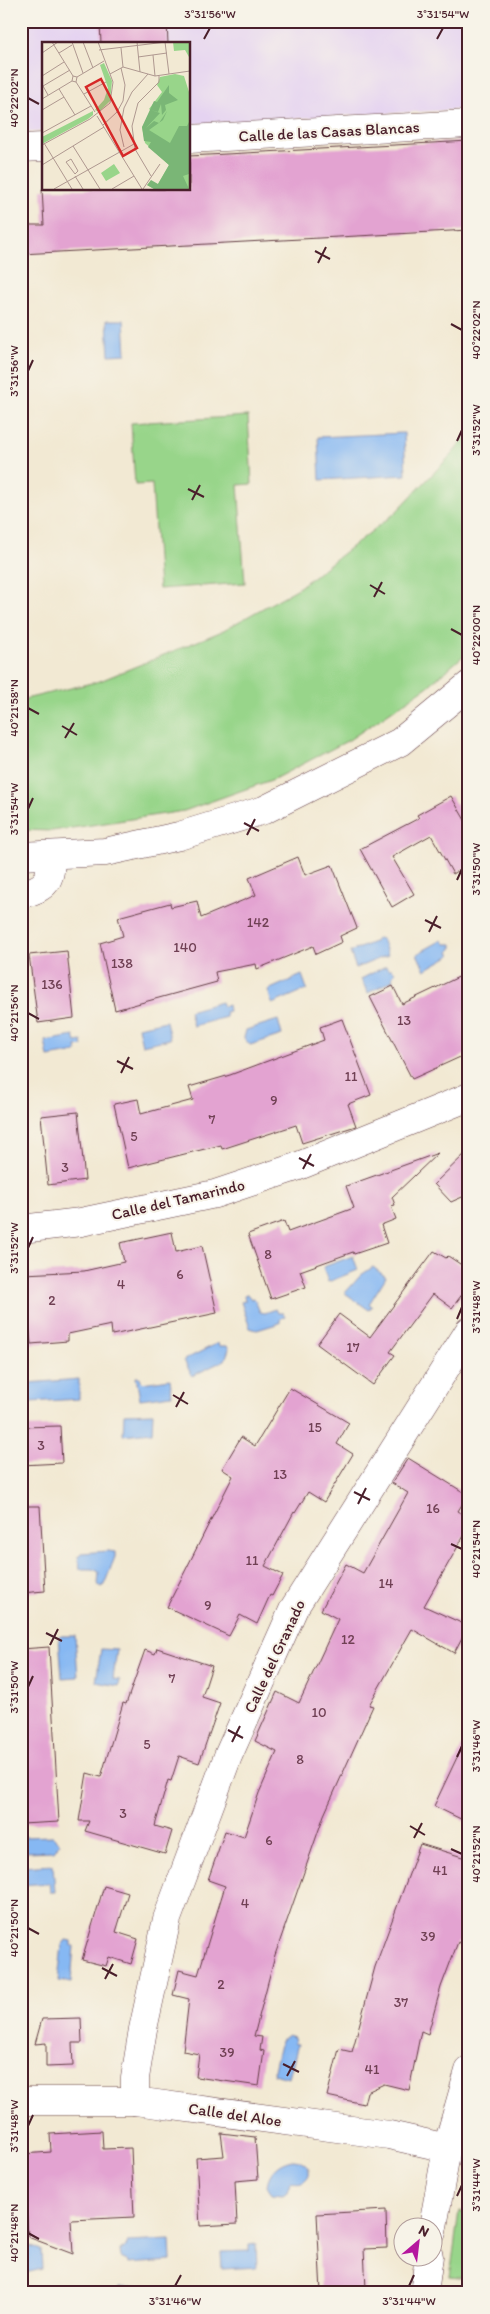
<svg xmlns="http://www.w3.org/2000/svg" width="490" height="2314" font-family="Itim,sans-serif">
	<style>
		.built { fill: #e5d3f1 }
		.green { fill: #98d58a; stroke: #717a5a }
		.water { fill: #86b8f3; stroke: #686c8f }
		.building { fill: #e3a3d1 }
		.lines { fill: none; stroke-linecap: round; stroke-linejoin: round }
		.minor-casing { stroke: #633d44; stroke-width: 29 }
		.minor { stroke: #fff; stroke-width: 28 }
		.ticks { fill: none; stroke: #4a1f2b; stroke-width: 2 }
		.labels { text-anchor: middle; stroke-width: 4; stroke-linejoin: round; paint-order: stroke }
		.number-label { font-size: 14px; fill: #704054 }
		.street-label { font-size: 16px; fill: #4a1f2b; stroke: #f7f3e8 }
		.inset-road { fill: none; stroke: #af9890; stroke-width: 1 }
		.view { fill: #d62828; fill-opacity: 0.15; stroke: #d62828; stroke-width: 2.5 }
		.inset-edge { fill: none; stroke: #4a1f2b; stroke-width: 2.5 }
		.neatline { fill: none; stroke: #4a1f2b; stroke-width: 2 }
		.ticks-label { font-size: 12px; text-anchor: middle; fill: #4a1f2b }
	</style>
	<rect width="100%" height="100%" fill="#f7f3e8"/>
	<filter id="ink" filterUnits="userSpaceOnUse"><feTurbulence type="fractalNoise" baseFrequency=".02" numOctaves="2"/><feDisplacementMap in="SourceGraphic" scale="10" xChannelSelector="R" yChannelSelector="G"/><feConvolveMatrix kernelMatrix="1 2 1 2 8 2 1 2 1" color-interpolation-filters="sRGB"/></filter>
	<filter id="wash" filterUnits="userSpaceOnUse"><feTurbulence type="fractalNoise" baseFrequency=".0096" numOctaves="4" result="noise"/><feDisplacementMap in="SourceGraphic" scale="20" xChannelSelector="R" yChannelSelector="G"/><feGaussianBlur stdDeviation="1.12" result="paint"/><feColorMatrix in="noise" values="0 0 0 0 0 0 0 0 0 0 0 0 0 0 0 0 0 1.4 0 .05"/><feComposite in="paint" operator="in"/></filter>
	<g filter="url(#wash)">
		<rect width="100%" height="100%" fill="#f2e9d3"/>
		<path class="built" d="M21,21H469V109L189,124V44H44V131L21,133Z"/>
		<g class="green">
			<path d="M248,416L252,484L238,485L245,583L159,589L152,484L135,485L131,423Z"/>
			<path d="M469,433V651L427,687L349,740L274,779L184,811L52,831L21,830V700L100,681L220,632L297,589L394,514L453,453Z"/>
			<path d="M459,2211L469,2212V2279L450,2277Z"/>
		</g>
		<g class="water">
			<path d="M107,320H124L126,354L109,355Z"/>
			<path d="M404,433L406,475L320,480L318,437Z"/>
			<path d="M377,938L382,939L388,955L356,968L350,952L374,942Z"/>
			<path d="M442,940L445,944H452V949L449,952L451,955L425,970L417,954Z"/>
			<path d="M386,966L388,969H392L395,972L392,977L393,980L368,993L361,979Z"/>
			<path d="M302,975L307,989L272,1004L268,990Z"/>
			<path d="M221,1002L223,1007L228,1005L229,1011L225,1012L226,1017L193,1026L189,1011Z"/>
			<path d="M278,1020L282,1035L250,1045L244,1038L246,1030Z"/>
			<path d="M166,1021L170,1039L142,1045L138,1027Z"/>
			<path d="M74,1036L76,1042L82,1041L83,1046L76,1047L77,1052L48,1057L45,1041Z"/>
			<path d="M353,1256L358,1270L328,1282L323,1267Z"/>
			<path d="M373,1267L386,1277L369,1304L372,1306L369,1310L345,1293L361,1275Z"/>
			<path d="M247,1294L251,1299L254,1298L260,1312L265,1313L276,1309L278,1313H283L285,1316L280,1319V1323L257,1330L250,1328L241,1302L245,1301L244,1296Z"/>
			<path d="M218,1343L219,1346H227L229,1349L225,1360L192,1376L184,1360Z"/>
			<path d="M136,1377H140L142,1383L170,1379L172,1395L140,1399Z"/>
			<path d="M79,1379V1399L30,1402L28,1383Z"/>
			<path d="M153,1413L152,1432L123,1435L124,1414Z"/>
			<path d="M108,1551L115,1552V1557L104,1585L101,1587L98,1585L99,1572L93,1569H80L78,1556L81,1553Z"/>
			<path d="M59,1636H75L78,1677L62,1678Z"/>
			<path d="M101,1649L117,1650L113,1679L120,1680L119,1686L96,1682Z"/>
			<path d="M53,1836L60,1843L54,1851L24,1852L23,1837Z"/>
			<path d="M53,1865L55,1892H50L49,1883L21,1885V1867Z"/>
			<path d="M66,1940L72,1941V1946H74L71,1982L58,1981L62,1945Z"/>
			<path d="M288,2035L294,2037L295,2044H298L289,2078L273,2074L281,2040Z"/>
			<path d="M293,2160C303,2160 316,2171 305,2180C299,2185 295,2181 290,2183L287,2192L283,2195L272,2194L267,2185C269,2171 279,2162 293,2160Z"/>
			<path d="M170,2240L171,2261L128,2264L127,2260L121,2257L120,2251L127,2246V2242Z"/>
			<path d="M256,2244L257,2267L222,2269L221,2252L249,2251V2245Z"/>
			<path d="M28,2246L41,2250L42,2269L21,2274V2251Z"/>
			<path d="M158,2286L159,2293H117L119,2288Z"/>
		</g>
		<g id="blocks">
			<g class="building">
				<path d="M100,21H167L168,44H101Z"/>
				<path d="M469,141V230L21,254V225H44L42,189H189V156Z"/>
				<path d="M451,796L469,827V865L453,874L431,835L392,857L414,894L392,907L360,849L419,818L417,815Z"/>
				<path d="M298,857L305,875L332,865L357,928L340,936L342,942L316,954L313,946L257,969L256,964L215,972L217,982L115,1010L100,943L123,936L118,917L170,903L171,907L197,901L201,918L256,895L249,878Z"/>
				<path d="M67,951L74,1018L38,1023L29,955Z"/>
				<path d="M469,972V1053L412,1079L370,997L393,986L402,1004Z"/>
				<path d="M342,1019L371,1095L348,1104L356,1126L302,1143L296,1125L222,1149L221,1145L128,1168L114,1104L138,1099L141,1114L193,1100L189,1087L230,1075L324,1040L320,1027Z"/>
				<path d="M78,1112L85,1180L48,1185L41,1116Z"/>
				<path d="M469,1150V1194L451,1202L434,1184Z"/>
				<path d="M438,1153L392,1197L395,1205L391,1206L396,1219L381,1225L387,1243L354,1254L353,1252L300,1271L306,1287L271,1299L248,1234L284,1221L288,1232L354,1208L346,1186Z"/>
				<path d="M172,1232L176,1252L202,1246L217,1313L112,1335L111,1325L68,1334V1341L31,1344L24,1274L84,1271L124,1262L120,1243Z"/>
				<path d="M434,1251L446,1258L448,1256L469,1270V1285L452,1308L433,1294L390,1352L395,1355L373,1385L317,1344L339,1314L370,1337Z"/>
				<path d="M290,1388L349,1423L337,1444L353,1454L324,1502L308,1492L295,1513L294,1512L265,1566L283,1575L272,1596L270,1595L257,1624L240,1615L229,1636L167,1607L233,1476L222,1469L241,1437L255,1446Z"/>
				<path d="M60,1426L62,1463L21,1465V1427Z"/>
				<path d="M408,1458L468,1495L458,1511L469,1518V1527L424,1606L468,1626L454,1653L412,1629L369,1705L373,1706L324,1815L275,1955L254,2036L262,2037L260,2050L264,2051L259,2086L196,2077L199,2054L183,2051L189,1999L173,1995L179,1970L198,1975L225,1886L208,1880L225,1831L244,1837L259,1793L277,1752L255,1741L277,1692L299,1703L338,1619L321,1610L346,1564L363,1573L408,1493L392,1483Z"/>
				<path d="M21,1506H40L45,1591L21,1593Z"/>
				<path d="M49,1647L59,1822L21,1824V1649Z"/>
				<path d="M157,1648L212,1666L202,1697L220,1703L199,1763L179,1756L171,1781L168,1780L155,1826L172,1831L165,1854L85,1831L89,1821H79L87,1773L101,1777L123,1703L126,1704L145,1650L155,1654Z"/>
				<path d="M469,1732V1823L434,1806Z"/>
				<path d="M420,1844L469,1859V1946L458,1942L441,1987L428,2034L421,2031L409,2090L384,2084L367,2092L364,2104L327,2096L339,2049L352,2052L375,1967Z"/>
				<path d="M104,1886L128,1893L116,1932L138,1939L131,1964L109,1957L106,1966L82,1960Z"/>
				<path d="M81,2018L82,2043H72L73,2066L46,2067V2043L35,2044L42,2019Z"/>
				<path d="M102,2131L103,2149L131,2148L134,2217L71,2220L73,2254L28,2237L23,2154L51,2152L50,2134Z"/>
				<path d="M221,2133L255,2137L258,2179L235,2181L237,2224L200,2226L196,2158L224,2156Z"/>
				<path d="M386,2210L387,2248L364,2249L366,2289L362,2290L363,2293H321L317,2214Z"/>
			</g>
		</g>
	</g>
	<g filter="url(#ink)">
		<use href="#blocks" fill-opacity="0" stroke="#633d44" stroke-width="1"/>
		<g class="lines">
			<g class="minor-casing">
				<g id="minor">
					<path d="M189,139L469,124"/>
					<path d="M21,148L44,147"/>
					<path d="M21,856L105,852L179,836L264,810L400,742L469,685"/>
					<path d="M21,894C47,888 51,881 51,855"/>
					<path d="M21,1229L81,1222L215,1194L296,1167L469,1097"/>
					<path d="M21,2101H135L389,2135L447,2148"/>
					<path d="M135,2101V2078L143,2029L167,1919L228,1756L294,1608L469,1331"/>
					<path d="M432,2232L447,2148L469,2071"/>
					<path d="M424,2293L429,2256"/>
				</g>
			</g>
			<use href="#minor" class="minor"/>
		</g>
	</g>
	<path class="ticks" d="M204,39L210,28M437,39L443,28M28,98L39,104M315,251L330,259M318,263L326,247M451,324L462,330M28,371L33,360M457,441L462,430M188,489L204,497M192,500L200,485M370,585L385,594M374,597L382,582M451,629L462,635M28,708L39,714M62,726L77,735M65,738L74,723M28,809L33,798M244,823L259,831M247,835L255,819M457,880L462,869M425,920L441,928M429,932L437,916M28,1013L39,1019M117,1061L133,1069M121,1073L129,1057M299,1158L314,1166M303,1169L311,1154M28,1248L33,1237M457,1319L462,1307M173,1395L188,1404M176,1407L184,1392M354,1492L370,1500M358,1504L366,1488M451,1544L462,1549M46,1633L62,1641M50,1645L58,1629M28,1687L33,1676M228,1730L243,1738M232,1742L240,1726M457,1757L462,1746M410,1826L425,1835M414,1838L422,1823M451,1849L462,1854M28,1928L39,1934M102,1968L117,1976M105,1979L113,1964M283,2064L299,2072M287,2076L295,2061M28,2126L33,2115M457,2196L462,2185M28,2233L39,2239M175,2286L181,2275M409,2286L414,2275"/>
	<g class="labels">
		<g class="number-label">
			<text x="258" y="927">142</text>
			<text x="185" y="952">140</text>
			<text x="122" y="968">138</text>
			<text x="52" y="989">136</text>
			<text x="404" y="1025">13</text>
			<text x="351" y="1081">11</text>
			<text x="274" y="1105">9</text>
			<text x="212" y="1124">7</text>
			<text x="134" y="1141">5</text>
			<text x="65" y="1172">3</text>
			<text x="268" y="1259">8</text>
			<text x="180" y="1279">6</text>
			<text x="121" y="1289">4</text>
			<text x="52" y="1305">2</text>
			<text x="353" y="1352">17</text>
			<text x="315" y="1432">15</text>
			<text x="41" y="1450">3</text>
			<text x="280" y="1479">13</text>
			<text x="433" y="1513">16</text>
			<text x="252" y="1565">11</text>
			<text x="386" y="1588">14</text>
			<text x="208" y="1610">9</text>
			<text x="348" y="1644">12</text>
			<text x="172" y="1683">7</text>
			<text x="319" y="1717">10</text>
			<text x="147" y="1749">5</text>
			<text x="300" y="1764">8</text>
			<text x="123" y="1818">3</text>
			<text x="269" y="1845">6</text>
			<text x="440" y="1875">41</text>
			<text x="245" y="1908">4</text>
			<text x="428" y="1941">39</text>
			<text x="221" y="1989">2</text>
			<text x="401" y="2007">37</text>
			<text x="227" y="2057">39</text>
			<text x="372" y="2074">41</text>
		</g>
		<g class="street-label">
			<text transform="translate(329 131) rotate(-3)" y="6">Calle de las Casas Blancas</text>
			<text transform="translate(178 1199) rotate(-13)" y="6">Calle del Tamarindo</text>
			<text transform="translate(274 1656) rotate(-65)" y="6">Calle del Granado</text>
			<text transform="translate(235 2114) rotate(8)" y="6">Calle del Aloe</text>
		</g>
	</g>
	<g transform="translate(42 42)">
		<rect width="148" height="148" fill="#f2e9d3"/>
		<path d="M131,0H147V15L143,8L132,9ZM62,21L70,39L68,59L57,70L53,68L62,58L66,46L58,23ZM133,32L142,34L147,50V147H112L105,143L116,142L127,123L103,101L100,85L113,72L107,67L120,50L115,43L118,35ZM51,69V73L46,77L0,102V95ZM72,122L78,131L64,139L59,131Z" fill="#98d58a"/>
		<path d="M127,43V51L136,58L123,63L124,68L120,73L119,62L116,70L109,68L118,71L104,86L112,79L117,81L125,69L121,78L107,88L128,101L137,84H145L147,80V132L141,134L147,147H112L105,143L109,138L116,142L127,123L106,105L109,100L102,99L100,85L112,59L115,60Z" fill="#7ab676"/>
		<path class="inset-road" d="M10,0L31,34M30,0L41,31M41,0L51,26M95,0L98,30M123,0L127,32M79,6L81,25M57,8L124,0M0,11L16,0M17,11L30,3M111,13L113,34M96,15L125,11M68,32L81,25L113,34L148,29M0,34L22,20M30,39L31,34L35,35L62,19M34,40L53,70M17,47L33,73M42,52L64,40M6,53L1,44L28,28M0,57L30,39L34,40L35,35M0,68L22,55M55,74L100,147M61,83L75,70L81,59L83,43L79,26M0,91L49,64M2,101L30,147M0,103L48,77L68,61L71,40L56,0M31,104L58,147M82,105L78,88L82,66L90,50L106,32M29,117L36,129L33,132L24,120ZM0,123L62,85M33,134L41,147M109,134L93,107L90,84L96,61L117,40V34M12,147L92,102M70,147L92,134M101,147L118,122"/>
		<path class="view" d="M59,37L95,106L81,114L44,45Z"/>
		<rect width="148" height="148" class="inset-edge"/>
	</g>
	<rect width="490" height="2314" fill="none" stroke="#f7f3e8" stroke-width="55"/>
	<g transform="translate(418 2242) rotate(28)"><circle r="24" fill="#f7f3e8" stroke="#b29e9c"/>
	<path d="M0-4L9 19L0 12L-9 19Z" fill="#b5179e"/>
	<text y="-8" font-size="14" font-weight="bold" text-anchor="middle" fill="#4a1f2b">N</text>
	</g>
	<rect x="28" y="28" width="434" height="2258" class="neatline"/>
	<g class="ticks-label">
		<text x="210" y="18">3°31'56"W</text>
		<text x="443" y="18">3°31'54"W</text>
		<text transform="translate(14 98) rotate(-90)" y="4">40°22'02"N</text>
		<text transform="translate(476 330) rotate(-90)" y="4">40°22'02"N</text>
		<text transform="translate(14 371) rotate(-90)" y="4">3°31'56"W</text>
		<text transform="translate(476 430) rotate(-90)" y="4">3°31'52"W</text>
		<text transform="translate(476 635) rotate(-90)" y="4">40°22'00"N</text>
		<text transform="translate(14 708) rotate(-90)" y="4">40°21'58"N</text>
		<text transform="translate(14 809) rotate(-90)" y="4">3°31'54"W</text>
		<text transform="translate(476 869) rotate(-90)" y="4">3°31'50"W</text>
		<text transform="translate(14 1013) rotate(-90)" y="4">40°21'56"N</text>
		<text transform="translate(14 1248) rotate(-90)" y="4">3°31'52"W</text>
		<text transform="translate(476 1307) rotate(-90)" y="4">3°31'48"W</text>
		<text transform="translate(476 1549) rotate(-90)" y="4">40°21'54"N</text>
		<text transform="translate(14 1687) rotate(-90)" y="4">3°31'50"W</text>
		<text transform="translate(476 1746) rotate(-90)" y="4">3°31'46"W</text>
		<text transform="translate(476 1854) rotate(-90)" y="4">40°21'52"N</text>
		<text transform="translate(14 1928) rotate(-90)" y="4">40°21'50"N</text>
		<text transform="translate(14 2126) rotate(-90)" y="4">3°31'48"W</text>
		<text transform="translate(476 2185) rotate(-90)" y="4">3°31'44"W</text>
		<text transform="translate(14 2233) rotate(-90)" y="4">40°21'48"N</text>
		<text x="175" y="2305">3°31'46"W</text>
		<text x="409" y="2305">3°31'44"W</text>
	</g>
</svg>
